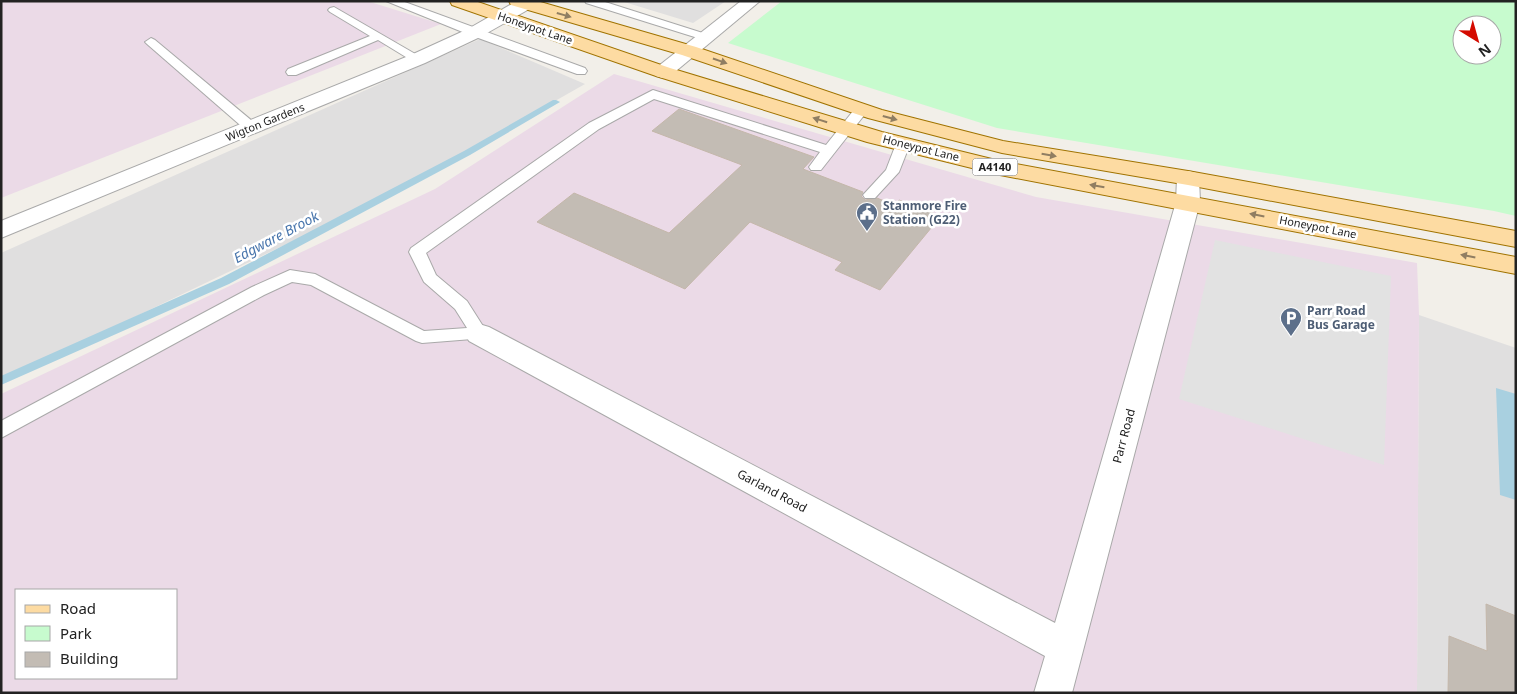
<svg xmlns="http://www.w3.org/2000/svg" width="1517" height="694" font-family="'Noto Sans',sans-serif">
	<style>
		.residential { fill: #e0dfdf }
		.industrial { fill: #ebdae7; fill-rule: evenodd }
		.park { fill: #c7fbce; fill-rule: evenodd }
		.parking { fill: #e2e2e2 }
		.water { fill: #a9d0e0 }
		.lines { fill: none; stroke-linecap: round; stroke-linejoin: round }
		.stream { fill: #a9d0e0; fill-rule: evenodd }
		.building { fill: #c3bcb4; stroke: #c4b7aa }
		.service-casing { stroke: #a9a9a9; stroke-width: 2 }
		.minor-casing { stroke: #a9a9a9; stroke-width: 2 }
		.primary-casing { stroke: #a07300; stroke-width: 2 }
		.service { fill: #fff; fill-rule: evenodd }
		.minor { fill: #fff; fill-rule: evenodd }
		.primary { fill: #fddba2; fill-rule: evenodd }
		.oneway { fill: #907e62 }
		.labels { text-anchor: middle; stroke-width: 5; stroke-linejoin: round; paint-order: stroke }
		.far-street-label { font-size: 11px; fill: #222; stroke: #fff }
		.shield { fill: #fff; stroke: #646464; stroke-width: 1 }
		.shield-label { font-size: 11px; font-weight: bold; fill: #222 }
		.service-label { font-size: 12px; font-weight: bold; fill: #4e5e75; stroke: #fff; text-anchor: start }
		.street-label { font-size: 12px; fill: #222; stroke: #fff }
		.water-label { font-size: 14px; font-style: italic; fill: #4875ac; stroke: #fff }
	</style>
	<rect width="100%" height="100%" fill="#f2efe9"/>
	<g class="residential">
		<path d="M621,1H726L693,23Z"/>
		<path d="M480,39L585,84L393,193L1,381V253Z"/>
		<path d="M1419,315L1516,348V693H1417Z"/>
	</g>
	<g class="industrial">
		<path d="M1,1H367L441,24L1,198Z"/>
		<path d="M614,74L1036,197L1417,263L1419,315L1417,693H1V394L435,189ZM16,590H176V678H16Z"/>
	</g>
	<path class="park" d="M782,1H1516V216L1494,211L997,128L728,43ZM1462,25H1492V55H1462Z"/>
	<path class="parking" d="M1215,240L1391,276L1384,465L1179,399Z"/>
	<path class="water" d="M1496,388L1516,394V500L1500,495Z"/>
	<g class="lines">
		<path class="stream" d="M553,100H556L560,102L470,155L229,284L1,385V376L221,278L464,151Z"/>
	</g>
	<g class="building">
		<path d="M679,109L814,157L803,169L863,192L861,196L865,200L877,198L894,205L899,200L941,216L880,290L835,270L842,262L750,222L685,289L537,222L574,193L669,233L742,165L652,131Z"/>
		<path d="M1486,604L1516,616V693H1448L1449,636L1487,651Z"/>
	</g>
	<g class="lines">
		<g class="service-casing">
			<g id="service">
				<path d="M386,1H402L585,68L587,71L585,74H577L470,35Z"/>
				<path d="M585,1H602L709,35L711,37L709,39H701L586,3Z"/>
				<path d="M334,7L424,59L422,62H414L378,40L296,75H288L286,72L288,69L370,36L330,12L328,10L330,8Z"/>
				<path d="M151,38L155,40L257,125L259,128L257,131H247L147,44L145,42Z"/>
				<path d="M653,90L826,145L857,106L862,105L869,109L821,170H811L809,167L820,152L654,99L599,129L426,253L436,275L467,301L488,334L485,338L422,343L416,341L311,285L292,282L264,295L1,438V421L252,287L290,270L315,274L424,331L467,328L455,309L424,282L409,252L411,248L589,123Z"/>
				<path d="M903,140L910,144L899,172L875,198H865L863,195L886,170L896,144Z"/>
			</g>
		</g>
		<g class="minor-casing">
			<g id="minor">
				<path d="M517,1H532L534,4L531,8L480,37L425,63L1,238V221L411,55L468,29Z"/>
				<path d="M741,1H760L670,76L663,78L656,76L653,72L656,68Z"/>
				<path d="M1188,171L1196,173L1199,178L1200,202L1072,693H1034L1045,656L469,341L465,334L469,327L479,324L489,327L1055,623L1176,202L1177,178L1180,173Z"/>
			</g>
		</g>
		<g class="primary-casing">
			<g id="primary">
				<path d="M450,1H475L670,68L882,132L1000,161L1516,257V274L1000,175L867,142L656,76L452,5Z"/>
				<path d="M509,1H537L696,47L882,110L1003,141L1188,171L1516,231V247L1188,185L1002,153L868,118L682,55L511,5Z"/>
			</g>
		</g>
		<use href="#service" class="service"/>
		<use href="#minor" class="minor"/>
		<use href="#primary" class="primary"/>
	</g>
	<defs><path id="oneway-solid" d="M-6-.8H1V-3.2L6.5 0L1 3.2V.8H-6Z" transform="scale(1.25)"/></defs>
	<g class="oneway">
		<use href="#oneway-solid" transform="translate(564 15) rotate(16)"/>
		<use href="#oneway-solid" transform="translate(720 61) rotate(19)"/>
		<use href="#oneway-solid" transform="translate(890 118) rotate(15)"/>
		<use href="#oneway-solid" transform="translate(820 120) rotate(-163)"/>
		<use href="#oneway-solid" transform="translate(1049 155) rotate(10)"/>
		<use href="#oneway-solid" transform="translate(1097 186) rotate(-170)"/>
		<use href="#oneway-solid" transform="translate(1257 215) rotate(-169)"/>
		<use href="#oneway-solid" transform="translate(1468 256) rotate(-169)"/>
	</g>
	<defs>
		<g id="civic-pin" transform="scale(1.125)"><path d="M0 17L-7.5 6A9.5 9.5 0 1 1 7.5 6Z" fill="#5c6f8a" stroke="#fff"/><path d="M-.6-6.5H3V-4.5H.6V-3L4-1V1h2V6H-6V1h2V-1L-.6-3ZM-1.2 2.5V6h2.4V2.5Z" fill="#fff"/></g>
		<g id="parking-pin" transform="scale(1.125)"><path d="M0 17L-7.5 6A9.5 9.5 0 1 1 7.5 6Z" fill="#5c6f8a" stroke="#fff"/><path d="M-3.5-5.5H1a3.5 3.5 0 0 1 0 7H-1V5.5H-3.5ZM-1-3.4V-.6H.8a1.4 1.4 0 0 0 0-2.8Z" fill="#fff"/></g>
	</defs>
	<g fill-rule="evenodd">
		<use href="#civic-pin" x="867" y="213"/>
		<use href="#parking-pin" x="1291" y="318"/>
	</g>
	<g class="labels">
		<g class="far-street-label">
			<text transform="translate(535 28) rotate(19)" y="4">Honeypot Lane</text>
			<text transform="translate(265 122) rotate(-22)" y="4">Wigton Gardens</text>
			<text transform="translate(921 148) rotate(14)" y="4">Honeypot Lane</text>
			<text transform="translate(1318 227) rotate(11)" y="4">Honeypot Lane</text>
		</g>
		<rect class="shield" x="972.5" y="158.5" width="45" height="17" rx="4"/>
		<g class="shield-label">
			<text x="995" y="171">A4140</text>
		</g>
		<g class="service-label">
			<text x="883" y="210">Stanmore Fire<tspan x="883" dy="14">Station (G22)</tspan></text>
			<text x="1307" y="315">Parr Road<tspan x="1307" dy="14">Bus Garage</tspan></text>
		</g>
		<g class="street-label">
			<text transform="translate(1124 436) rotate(-75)" y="4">Parr Road</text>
			<text transform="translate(772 491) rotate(28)" y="4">Garland Road</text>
		</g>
		<g class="water-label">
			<text transform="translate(276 237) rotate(-28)" y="5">Edgware Brook</text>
		</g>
	</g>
	<rect width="1517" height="694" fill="none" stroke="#222222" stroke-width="5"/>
	<rect x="15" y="589" width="162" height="90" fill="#ffffff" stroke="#a7a7a7"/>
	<rect x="25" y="605" width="25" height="8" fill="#fddba2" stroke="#a7a7a7"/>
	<text x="60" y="614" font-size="15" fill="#222222">Road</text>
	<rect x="25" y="626" width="25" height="15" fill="#c7fbce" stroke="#a7a7a7"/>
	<text x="60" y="639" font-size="15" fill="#222222">Park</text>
	<rect x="25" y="652" width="25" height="15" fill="#c3bcb4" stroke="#a7a7a7"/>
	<text x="60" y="664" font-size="15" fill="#222222">Building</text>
	<g transform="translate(1477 40) rotate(143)"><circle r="24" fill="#ffffff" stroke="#a7a7a7"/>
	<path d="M0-4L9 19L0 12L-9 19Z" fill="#d40b00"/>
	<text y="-8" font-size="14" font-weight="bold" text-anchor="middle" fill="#222222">N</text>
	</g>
</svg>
